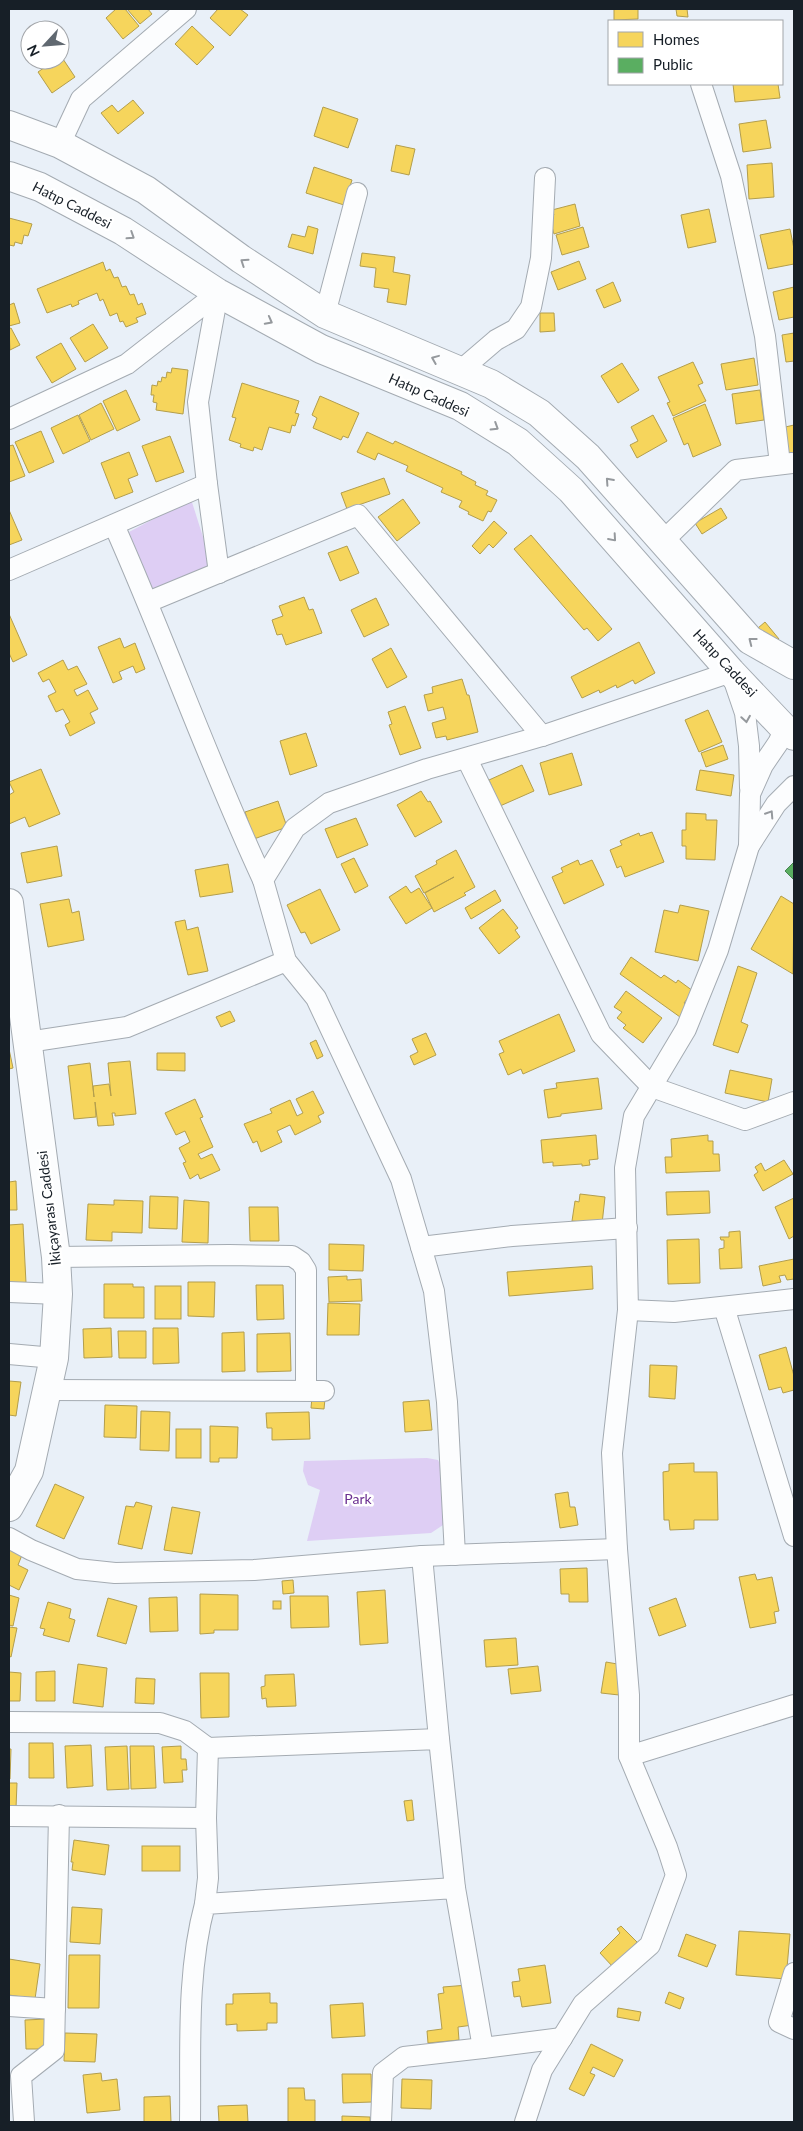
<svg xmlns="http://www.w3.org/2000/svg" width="803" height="2131" font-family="Lato,sans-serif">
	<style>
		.green { fill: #decef4 }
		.homes { fill: #f6d55c; stroke: #b39e4c }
		.public { fill: #5aae61; stroke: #468350 }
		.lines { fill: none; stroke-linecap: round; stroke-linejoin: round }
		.street-casing { stroke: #a4abb2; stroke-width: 22 }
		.secondary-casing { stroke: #a4abb2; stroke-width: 30 }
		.street { stroke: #fcfdfe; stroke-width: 20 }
		.secondary { stroke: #fcfdfe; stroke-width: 28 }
		.oneway { stroke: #95999d }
		.labels { text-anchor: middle; stroke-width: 5; stroke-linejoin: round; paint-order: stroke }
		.street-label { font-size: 14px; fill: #171f27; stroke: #fff }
		.park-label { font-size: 14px; fill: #6a2e90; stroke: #fff }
	</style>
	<rect width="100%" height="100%" fill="#e9f0f8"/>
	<g class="green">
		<path d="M191,499L209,556L206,569L154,592L129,532Z"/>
		<path d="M427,1458L438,1460L443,1471V1525L431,1533L307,1541L320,1490L308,1485L303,1471L304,1461Z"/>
	</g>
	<g class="homes">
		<path d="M116,9H125L139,26L123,39L106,18Z"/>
		<path d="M127,9H148L152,14L140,24Z"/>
		<path d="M218,9H240L248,15L230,36L210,18Z"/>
		<path d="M614,9H638V19L614,20Z"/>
		<path d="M676,9H687L688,17L677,16Z"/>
		<path d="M192,26L214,47L197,65L175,44Z"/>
		<path d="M61,56L75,77L52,93L38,72L55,60H60Z"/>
		<path d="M733,84H778L780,98L735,102Z"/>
		<path d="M133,100L144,113L118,134L101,113L112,105L118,112Z"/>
		<path d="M323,107L358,119L348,148L314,136Z"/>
		<path d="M766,120L771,148L743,152L739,124Z"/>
		<path d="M396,145L415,149L409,175L391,171Z"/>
		<path d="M772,163L774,197L749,199L747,165Z"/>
		<path d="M314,167L352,180L344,205L306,193Z"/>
		<path d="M575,204L580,226L554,234L549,216L554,215L552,210Z"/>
		<path d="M709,209L716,242L688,248L681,215Z"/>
		<path d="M9,218L32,224L28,236L24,235L22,244L15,242L14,246L9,245Z"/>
		<path d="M308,226L318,229L313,254L288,247L292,234L305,237Z"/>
		<path d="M583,227L589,247L562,255L556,235Z"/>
		<path d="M790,229L794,249V264L768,269L760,235Z"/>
		<path d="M362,253L395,257L393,272L410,275L406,305L387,302L389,289L374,287L376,268L360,266Z"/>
		<path d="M579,261L586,279L558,290L551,272Z"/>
		<path d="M103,262L106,271L110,269L114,278L118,277L122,287L126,286L130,295L134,294L138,305L142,303L146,314L136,318L138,322L126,327L123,321L120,322L117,313L110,316L103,299L100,301L97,293L78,301L79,304L72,307L71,304L47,313L37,289Z"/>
		<path d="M613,282L621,301L604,308L596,290Z"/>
		<path d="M794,287V317L779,320L773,292Z"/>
		<path d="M14,303L20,323L9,326V305Z"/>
		<path d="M540,313H554L555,331L540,332Z"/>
		<path d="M93,324L108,348L85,362L70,338Z"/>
		<path d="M11,328L20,345L10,350L9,329Z"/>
		<path d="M794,333V361L786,362L782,335Z"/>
		<path d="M61,343L76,369L52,383L36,357Z"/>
		<path d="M754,358L758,385L726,390L721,364Z"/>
		<path d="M693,362L703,383L698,385L706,401L673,416L667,403L670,402L658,377Z"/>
		<path d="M622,363L639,390L618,403L601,376Z"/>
		<path d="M172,368L188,370L183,414L156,410L157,403L153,402L154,395H151L152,385L157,386L158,381L161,382L162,377L166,378L167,372L171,373Z"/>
		<path d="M242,383L299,401L295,413L299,414L295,426L292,425L290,433L269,427L262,450L254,447L253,451L240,447L241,444L229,440L236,418L232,417Z"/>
		<path d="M126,390L140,420L117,431L103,401Z"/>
		<path d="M760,390L764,420L736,424L732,394Z"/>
		<path d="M320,396L359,413L348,438L343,436L341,440L313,428L317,418L312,415Z"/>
		<path d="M101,403L114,429L91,440L79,415Z"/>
		<path d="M705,404L721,445L693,457L688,443L684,445L673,418Z"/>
		<path d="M78,415L90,441L63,454L51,428Z"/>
		<path d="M653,415L667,441L637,458L630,445L638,441L631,427Z"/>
		<path d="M794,425V458L789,460L781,428Z"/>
		<path d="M41,431L54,462L29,473L15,442Z"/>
		<path d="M367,432L393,444L395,441L462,472L461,474L476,482L475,485L488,491L486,495L497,500L491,512L488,511L483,521L468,514L469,512L459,507L462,501L441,492L443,488L406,471L408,466L378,453L375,460L357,452Z"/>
		<path d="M170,436L184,472L156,482L142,446Z"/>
		<path d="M13,445L25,476L9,482V446Z"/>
		<path d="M129,452L138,475L128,479L133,492L115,499L101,463Z"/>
		<path d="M384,478L390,494L347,509L341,493Z"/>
		<path d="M403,499L420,523L397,541L378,517Z"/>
		<path d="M721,508L727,518L702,534L695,523Z"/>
		<path d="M9,510L22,540L9,545Z"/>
		<path d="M494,521L507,533L493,548L489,544L480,554L472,546Z"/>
		<path d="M531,535L612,629L598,641L587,628L584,630L514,549Z"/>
		<path d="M347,546L359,573L340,581L328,553Z"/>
		<path d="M304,597L309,610L313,609L322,633L286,645L282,634L277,635L272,620L283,616L279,606Z"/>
		<path d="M376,598L389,625L364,637L351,610Z"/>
		<path d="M9,614L27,655L13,662L9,653Z"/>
		<path d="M765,622L779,639L771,645L758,628Z"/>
		<path d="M120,638L124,648L135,643L145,669L136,673L133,666L119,672L122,679L113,683L98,647Z"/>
		<path d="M639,642L655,673L635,684L633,680L617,688L616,685L600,693L599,690L582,698L571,677Z"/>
		<path d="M391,648L407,677L387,688L372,659Z"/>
		<path d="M63,660L68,670L77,666L87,684L74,690L77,696L88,690L98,709L90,713L95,723L70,736L65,725L70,722L63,709L56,712L48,696L56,692L49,679L43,682L38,673Z"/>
		<path d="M462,679L467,695H469L478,732L447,740L446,736L436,738L432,723L446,719L443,707L428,711L424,695L433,693L432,687Z"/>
		<path d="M405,706L421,748L400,755L389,725L392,724L388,712Z"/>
		<path d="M708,710L722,742L699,752L685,720Z"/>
		<path d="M306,733L317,766L290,775L280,741Z"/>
		<path d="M723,745L728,759L706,767L701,753Z"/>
		<path d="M572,753L582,785L549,795L540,763Z"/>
		<path d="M522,765L534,791L500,806L489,780Z"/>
		<path d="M41,769L60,814L29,827L25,817L9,824V795L14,792L9,782Z"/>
		<path d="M700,770L734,775L731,796L696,790Z"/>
		<path d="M421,791L428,802L430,801L442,822L415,837L397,805Z"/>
		<path d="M278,801L287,827L254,839L245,812Z"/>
		<path d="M686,813L706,814V820H717L715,860L686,859V846H682V830H686Z"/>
		<path d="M356,818L368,845L337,858L325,829Z"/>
		<path d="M652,832L664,862L625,877L621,866L617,868L610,850L622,845L620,841L639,833L640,836Z"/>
		<path d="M57,846L62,876L27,883L21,853Z"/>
		<path d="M456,850L475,887L464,893L466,895L434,912L425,893L454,877L424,893L415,876L437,864L436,861Z"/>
		<path d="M354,858L368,886L355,893L341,864Z"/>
		<path d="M578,860L580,865L592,860L604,885L564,904L552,877L563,872L561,868Z"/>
		<path d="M228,864L233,892L200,897L195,870Z"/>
		<path d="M406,886L411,893L419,888L432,908L406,924L389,897Z"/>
		<path d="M320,889L340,930L311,944L305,932L301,933L287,905Z"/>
		<path d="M495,890L501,901L471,919L465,908Z"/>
		<path d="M781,896L794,904L793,974L751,949Z"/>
		<path d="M69,899L72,913L79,911L84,940L48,947L40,904Z"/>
		<path d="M680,905L709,911L698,961L655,952L664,910L678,913Z"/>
		<path d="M503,909L518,928L515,930L520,937L499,954L479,928Z"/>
		<path d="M185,920L187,930L198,927L208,971L188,975L175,922Z"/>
		<path d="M631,957L661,978L664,975L676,983L678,980L693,991L684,1003L687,1006L680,1017L620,974Z"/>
		<path d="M738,966L757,973L741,1022L748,1025L738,1053L713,1045Z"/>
		<path d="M626,991L662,1018L643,1043L623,1028L626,1025L617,1018L622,1012L614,1007Z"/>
		<path d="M230,1011L235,1021L221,1027L216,1017Z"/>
		<path d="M559,1014L575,1051L523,1074L521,1069L508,1075L499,1054L504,1052L499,1041Z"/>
		<path d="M426,1033L436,1055L414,1065L410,1056L418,1052L412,1039Z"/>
		<path d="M316,1040L323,1056L317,1059L310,1043Z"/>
		<path d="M9,1049L13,1068L9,1069Z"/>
		<path d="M157,1053H185V1071L157,1070Z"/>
		<path d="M130,1061L136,1114L115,1116V1113H112L114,1125L98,1126L95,1102L96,1117L74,1119L68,1066L90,1063L94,1097L93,1086L109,1084L111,1096L108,1063Z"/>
		<path d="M730,1070L772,1079L768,1102L725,1093Z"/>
		<path d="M598,1078L602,1109L561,1114V1116L548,1118L544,1090L557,1088L556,1083Z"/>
		<path d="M313,1091L324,1113L318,1116L321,1122L295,1135L290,1125L277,1131L282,1142L261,1152L257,1141L253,1143L244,1124L272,1113L270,1109L290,1100L297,1116L303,1113L296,1099Z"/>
		<path d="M195,1099L203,1117L200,1118L213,1147L198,1154L201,1159L212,1154L220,1170L200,1179L198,1174L190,1179L183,1163L186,1162L179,1148L190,1142L185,1131L176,1135L165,1113Z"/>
		<path d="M596,1135L598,1159L589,1160L590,1165L582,1166V1164L553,1166V1162L543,1163L541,1140Z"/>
		<path d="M708,1135V1141H713V1154H719L720,1171L666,1173L665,1157H672L671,1139Z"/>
		<path d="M784,1160L793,1174L763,1191L754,1175L758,1172L755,1167L761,1163L765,1171Z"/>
		<path d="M16,1181L17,1210H9V1182Z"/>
		<path d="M709,1191L710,1213L667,1215L666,1192Z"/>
		<path d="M580,1194L605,1197L602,1224L572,1221L575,1201L579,1202Z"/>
		<path d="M150,1196L178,1197L177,1229L149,1228Z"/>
		<path d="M794,1198V1236L789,1239L775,1207Z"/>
		<path d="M114,1200L143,1201L142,1233L112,1232V1241L86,1240L88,1204L114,1205Z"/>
		<path d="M184,1200L209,1202L208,1243L182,1242Z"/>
		<path d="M249,1207H278L279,1241H250Z"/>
		<path d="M23,1224L26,1283L9,1284V1225Z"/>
		<path d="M740,1231L742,1268L720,1269L719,1249L724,1248V1240H721L720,1237H729V1232Z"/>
		<path d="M699,1239L700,1283L668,1284L667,1240Z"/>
		<path d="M329,1244L364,1245L363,1271L329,1270Z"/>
		<path d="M794,1259V1279L787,1280L785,1275L779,1276L781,1282L763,1286L759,1266Z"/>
		<path d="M592,1266L593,1289L509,1296L507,1272Z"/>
		<path d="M347,1276V1280L361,1279L362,1301L329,1302L328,1277Z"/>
		<path d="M188,1282H215L214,1317L188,1316Z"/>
		<path d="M104,1284H133V1287H144V1318H104Z"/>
		<path d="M256,1285H283L284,1319L257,1320Z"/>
		<rect x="155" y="1286" width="26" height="33"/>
		<path d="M328,1303L360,1304L359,1335H327Z"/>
		<path d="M111,1328L112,1357L84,1358L83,1329Z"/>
		<path d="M153,1328H178L179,1363L153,1364Z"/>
		<path d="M118,1331H146V1358H119Z"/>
		<path d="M244,1332L245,1371L222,1372V1333Z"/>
		<path d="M290,1333L291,1371L257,1372V1334Z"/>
		<path d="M786,1347L794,1376V1390L783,1393L781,1387L769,1390L759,1355Z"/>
		<path d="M650,1365L677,1366L675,1399L649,1397Z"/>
		<path d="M9,1381L21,1382L16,1416L9,1415Z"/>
		<path d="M312,1397L325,1399L324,1409L311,1408Z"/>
		<path d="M429,1400L432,1430L405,1432L403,1402Z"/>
		<path d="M105,1405L137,1406L136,1438L104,1437Z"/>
		<path d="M141,1411L170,1412L169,1451L140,1450Z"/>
		<path d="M309,1412L310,1439L272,1440V1428H267L266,1413Z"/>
		<path d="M210,1426L238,1427L237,1458H219V1462H210Z"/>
		<rect x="176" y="1429" width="25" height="29"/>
		<path d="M694,1463V1472H717L718,1520H694V1529L670,1530L669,1520H664L663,1472L669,1471V1464Z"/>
		<path d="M55,1484L84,1497L64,1539L36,1526Z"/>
		<path d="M568,1492L570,1507H575L578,1525L560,1528L555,1494Z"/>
		<path d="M136,1502L152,1506L142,1549L118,1544L126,1506L134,1507Z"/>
		<path d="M172,1507L200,1512L192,1554L164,1550Z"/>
		<path d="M9,1549L22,1555L18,1565L28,1570L19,1590L9,1585Z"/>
		<path d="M587,1568L588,1602H569V1594H561L560,1569Z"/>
		<path d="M755,1574L757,1580L772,1577L779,1611L774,1612L776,1623L750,1628L739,1577Z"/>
		<path d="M293,1580L294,1593L283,1594L282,1581Z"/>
		<path d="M385,1590L388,1643L360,1645L357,1592Z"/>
		<path d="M200,1594L238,1595V1630H214V1633L200,1634Z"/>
		<path d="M9,1595L19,1598L13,1626L9,1625Z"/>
		<path d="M290,1596H328L329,1627L291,1628Z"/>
		<path d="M177,1597L178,1631L150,1632L149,1598Z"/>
		<path d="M108,1598L137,1606L126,1644L97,1636Z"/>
		<path d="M676,1598L686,1626L659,1636L649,1608Z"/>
		<rect x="273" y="1601" width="8" height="8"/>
		<path d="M48,1602L71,1609L69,1618L75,1620L69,1642L43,1635L45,1629L40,1628Z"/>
		<path d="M9,1627L17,1628L11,1657L9,1656Z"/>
		<path d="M516,1638L518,1665L486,1667L484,1640Z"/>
		<path d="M606,1662L623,1665L619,1695L601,1693Z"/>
		<path d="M78,1664L107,1668L103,1707L73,1703Z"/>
		<path d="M538,1666L541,1691L511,1694L508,1669Z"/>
		<path d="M55,1671V1701H36V1672Z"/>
		<path d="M9,1672L21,1673L20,1701H9Z"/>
		<path d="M200,1673H229V1717L201,1718Z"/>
		<path d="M294,1674L296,1706L267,1707L266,1698L262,1699L261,1687L265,1686V1675Z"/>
		<path d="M136,1678L155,1679L154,1704L135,1703Z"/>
		<path d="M29,1743H53L54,1778H29Z"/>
		<path d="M91,1745L93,1786L67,1788L65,1746Z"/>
		<path d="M127,1746L129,1789L107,1790L105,1747Z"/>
		<path d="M130,1746H154L156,1788L131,1789Z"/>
		<path d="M181,1746V1759H186L187,1770H182L183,1782L164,1783L162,1747Z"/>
		<path d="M9,1749H11L10,1779H9Z"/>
		<path d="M9,1783H17L16,1808H9Z"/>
		<path d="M412,1800L414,1820L407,1821L404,1801Z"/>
		<path d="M74,1840L109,1845L105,1875L72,1870L73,1862H71Z"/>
		<rect x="142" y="1846" width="38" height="25"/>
		<path d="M72,1907L102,1909L100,1944L70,1942Z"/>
		<path d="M621,1926L637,1942L613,1967L600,1953L620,1933L617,1929Z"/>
		<path d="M739,1931L790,1934L786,1979L736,1975Z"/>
		<path d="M686,1934L716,1945L707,1967L678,1956Z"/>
		<path d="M69,1955H100L99,2008H68Z"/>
		<path d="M9,1959L40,1964L35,1999L9,1995Z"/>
		<path d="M545,1965L551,2003L522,2007L520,1996L514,1997L512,1982L520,1981L518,1969Z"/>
		<path d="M468,1985L473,2025L458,2027L459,2040L428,2043L427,2031L442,2029L438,1994L444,1993L443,1987Z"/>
		<path d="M669,1992L684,1998L680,2009L665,2003Z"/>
		<path d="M270,1993V2003H277V2023H267V2030L237,2031V2024L226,2025V2004H233V1994Z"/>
		<path d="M363,2003L365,2036L332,2038L330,2005Z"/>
		<path d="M618,2008L641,2012L639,2021L617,2017Z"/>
		<path d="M47,2019L48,2049H26L25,2020Z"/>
		<path d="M65,2033L97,2034L95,2062L64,2061Z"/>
		<path d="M591,2044L623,2060L614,2077L593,2067L590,2073L595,2075L584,2096L569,2089Z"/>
		<path d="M101,2073L102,2081L117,2079L120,2110L87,2113L83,2075Z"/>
		<path d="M342,2074H371L372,2102L343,2103Z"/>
		<path d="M402,2079L432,2080L431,2109L401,2108Z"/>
		<path d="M288,2088H304L305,2100H315V2122H288Z"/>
		<path d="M170,2096L171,2122H144V2097Z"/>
		<path d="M247,2105L248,2122H219L218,2106Z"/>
		<path d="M342,2116L370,2117V2122H342Z"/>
	</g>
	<path class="public" d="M794,862V880L785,871Z"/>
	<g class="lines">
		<g class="street-casing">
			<g id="street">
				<path d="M701,84L731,176L765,336L780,464"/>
				<path d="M60,144L81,99L186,9"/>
				<path d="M325,314L357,193"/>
				<path d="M461,370L496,340L516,329L531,307L541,258L545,178"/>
				<path d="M9,419L127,364L218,293"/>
				<path d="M207,484L198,402L218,293"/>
				<path d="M114,525C166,642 209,764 263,880"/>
				<path d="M663,541L736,470L792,463"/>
				<path d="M9,570L207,484L219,573"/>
				<path d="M148,602L358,515L542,736"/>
				<path d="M467,759L601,1034L652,1087L745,1120L794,1102"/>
				<path d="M749,846L776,804L794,786"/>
				<path d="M28,1042L127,1027L286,961"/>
				<path d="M421,1247L512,1236L627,1228"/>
				<path d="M56,1257L229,1255L292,1256L301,1262L306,1270V1390"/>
				<path d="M9,1292L58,1294"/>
				<path d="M724,1307L794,1536"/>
				<path d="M628,1310L674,1312L794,1299"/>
				<path d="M9,1354L54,1358"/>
				<path d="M47,1390L324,1391"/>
				<path d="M9,1538L31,1550L77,1569L115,1573L254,1570L422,1556L617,1549"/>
				<path d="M455,1555L447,1402L434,1291L401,1179L316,998L286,961L263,880L295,828L329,803L427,769L542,736L731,672L745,713L749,746L750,788"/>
				<path d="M422,1556L439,1739"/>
				<path d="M9,1722L160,1723L185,1731L208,1748L439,1739L455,1888"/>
				<path d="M629,1756L794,1705"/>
				<path d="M9,1816L206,1818"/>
				<path d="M205,1904L208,1878L206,1818L208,1748"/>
				<path d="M794,1973L779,2022L794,2029"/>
				<path d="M9,2006L55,2009"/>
				<path d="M24,2122L21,2076L54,2050L59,1815"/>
				<path d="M190,2122C191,2051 186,1974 205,1904L455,1888L483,2048L562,2038"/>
				<path d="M381,2122L383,2073L404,2057L483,2048"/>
				<path d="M525,2122L542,2070L583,2004L650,1945L676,1875L667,1847L629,1756V1695L617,1549L612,1453L628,1310L625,1168L634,1116L686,1029L718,950L749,846L750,794L763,765L778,743L785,729"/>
			</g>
		</g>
		<g class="secondary-casing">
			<g id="secondary">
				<path d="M9,125L60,144L146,190L241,259L325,314L491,384L539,413L588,457L750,640L794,665"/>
				<path d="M9,176L40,187L123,231L218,293L321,349L460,406L518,442L571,490L731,672L785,729L794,736"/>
				<path d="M9,903L56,1257L58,1294L54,1358L29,1471L9,1507"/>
			</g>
		</g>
		<use href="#street" class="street"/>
		<use href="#secondary" class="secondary"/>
	</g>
	<defs><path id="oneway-chevron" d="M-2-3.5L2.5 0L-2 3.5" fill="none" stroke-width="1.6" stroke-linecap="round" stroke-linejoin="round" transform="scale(1.25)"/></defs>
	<g class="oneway">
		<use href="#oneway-chevron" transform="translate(131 236) rotate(33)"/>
		<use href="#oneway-chevron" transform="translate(244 262) rotate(-146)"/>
		<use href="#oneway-chevron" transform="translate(269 321) rotate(28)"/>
		<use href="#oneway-chevron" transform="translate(435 359) rotate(-158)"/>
		<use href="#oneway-chevron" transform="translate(495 427) rotate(32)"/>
		<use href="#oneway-chevron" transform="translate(609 481) rotate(-132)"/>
		<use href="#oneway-chevron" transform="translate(613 538) rotate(49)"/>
		<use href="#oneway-chevron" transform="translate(752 641) rotate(-142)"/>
		<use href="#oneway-chevron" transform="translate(746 719) rotate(81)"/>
		<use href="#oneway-chevron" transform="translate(770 814) rotate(-57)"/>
	</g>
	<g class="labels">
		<g class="street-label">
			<text transform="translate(72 205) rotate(27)" y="5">Hatıp Caddesi</text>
			<text transform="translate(429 395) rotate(24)" y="5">Hatıp Caddesi</text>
			<text transform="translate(725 663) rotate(47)" y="5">Hatıp Caddesi</text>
			<text transform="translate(49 1208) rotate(-97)" y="5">İkiçayarası Caddesi</text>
		</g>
		<g class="park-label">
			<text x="358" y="1504">Park</text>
		</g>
	</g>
	<rect width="803" height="2131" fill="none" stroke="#171f27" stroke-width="20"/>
	<rect x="608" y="20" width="175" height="65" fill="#ffffff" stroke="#a2a5a9"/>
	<rect x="618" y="32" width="25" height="15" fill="#f6d55c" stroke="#a2a5a9"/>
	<text x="653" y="45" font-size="15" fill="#171f27">Homes</text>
	<rect x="618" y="58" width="25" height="15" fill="#5aae61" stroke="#a2a5a9"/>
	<text x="653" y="70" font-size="15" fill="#171f27">Public</text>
	<g transform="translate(45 45) rotate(244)"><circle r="24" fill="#ffffff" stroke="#a2a5a9"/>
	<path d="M0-4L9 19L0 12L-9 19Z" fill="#606870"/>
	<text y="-8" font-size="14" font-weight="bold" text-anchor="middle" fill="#171f27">N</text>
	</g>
</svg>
